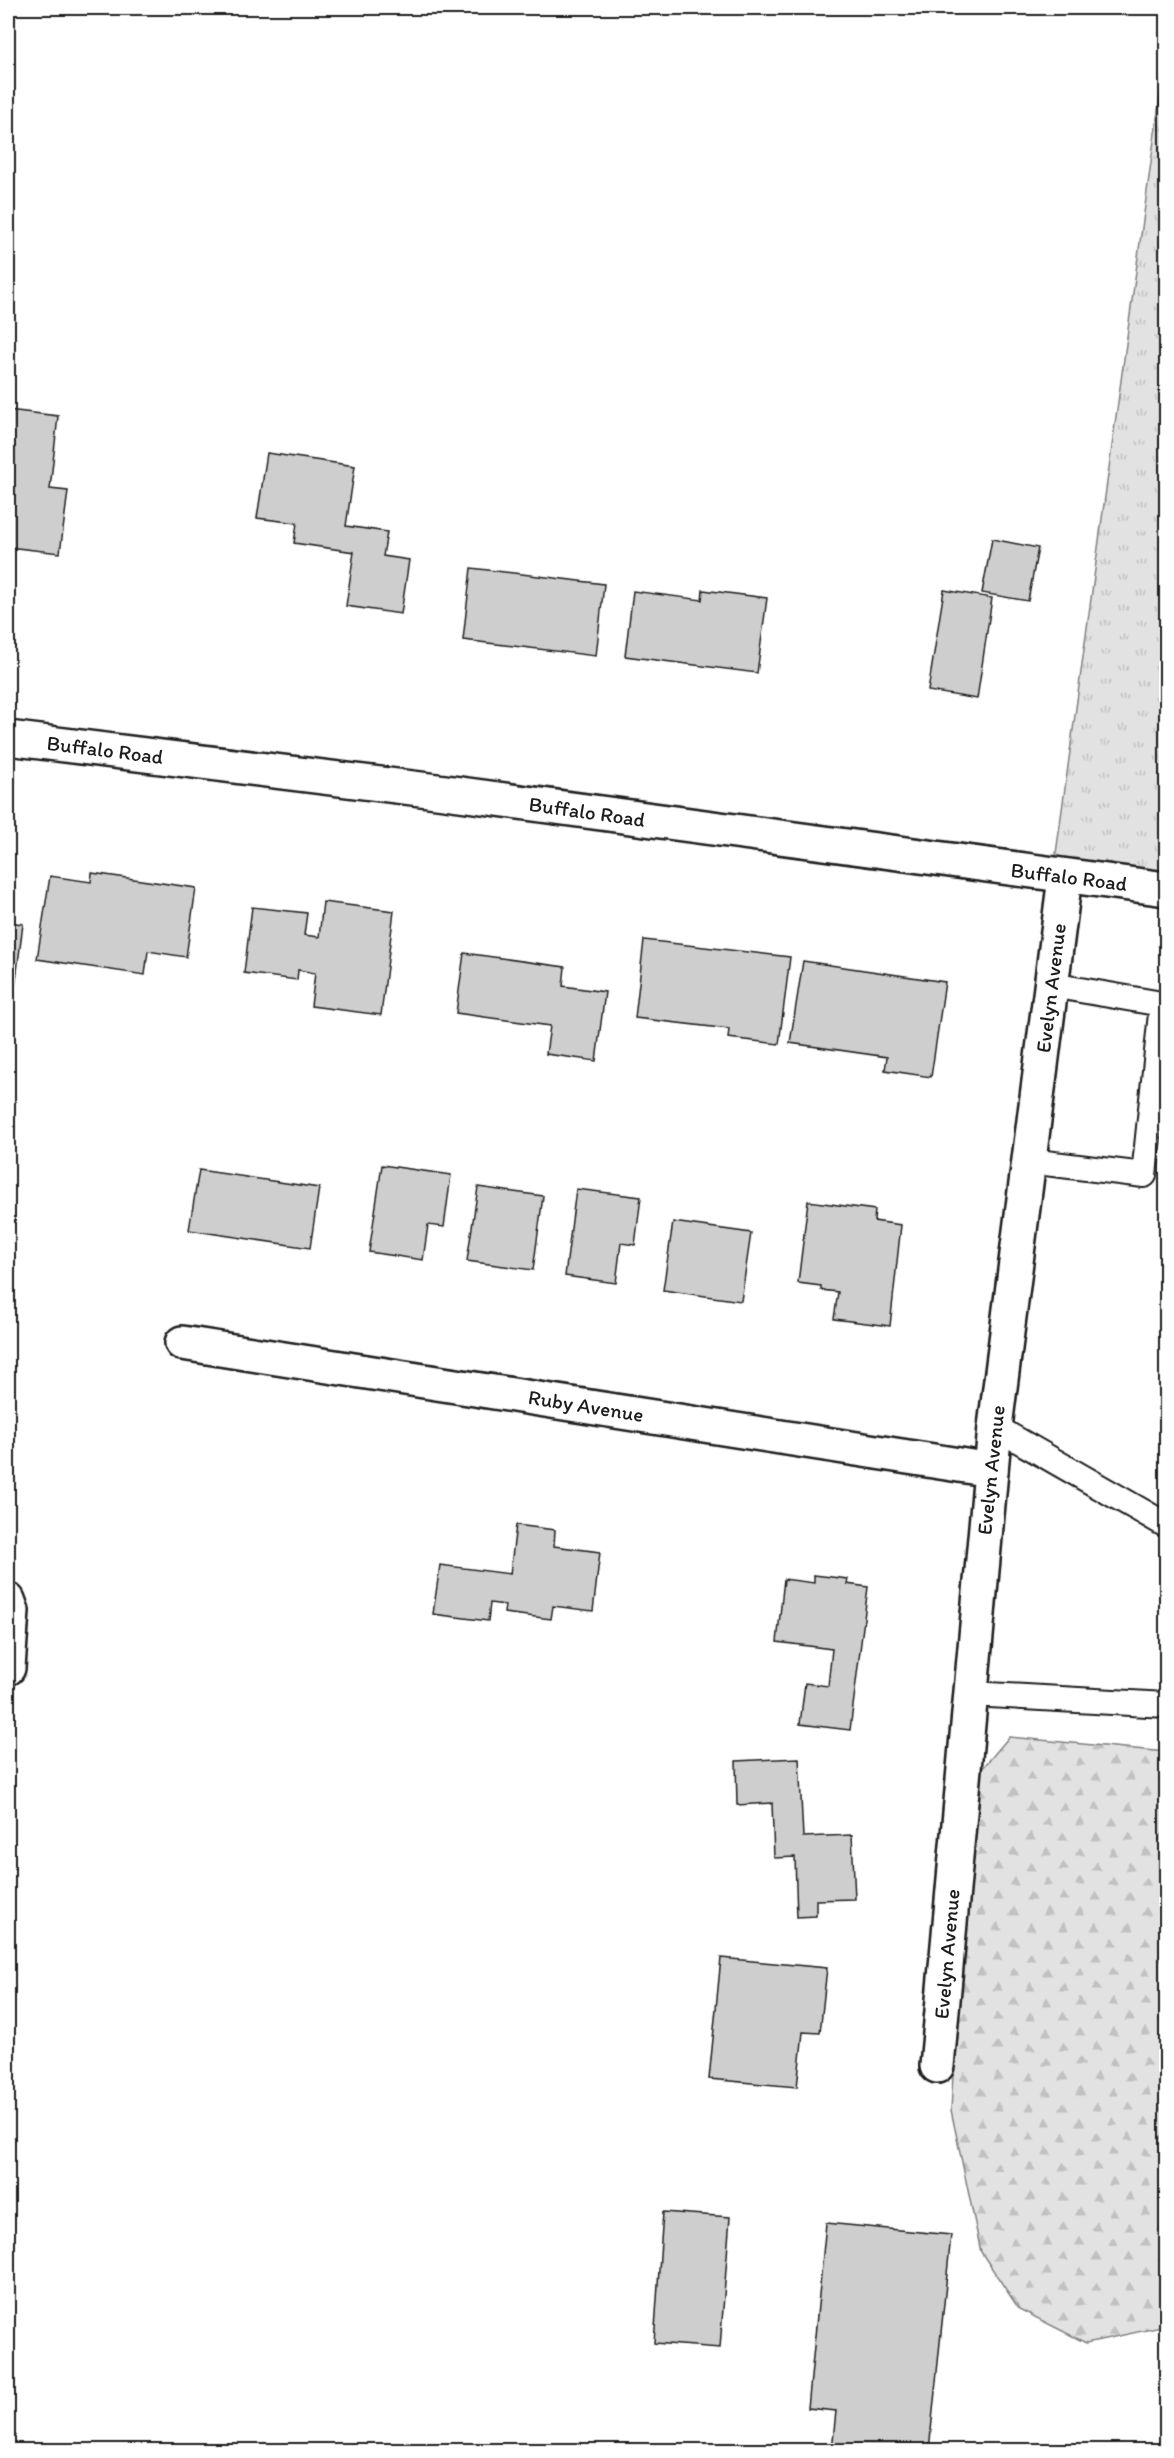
<svg xmlns="http://www.w3.org/2000/svg" width="1174" height="2458" font-family="Itim,sans-serif">
	<style>
		.forest { fill: url(#forest-firs); stroke: #7f7f7f; stroke-width: 1.5 }
		.park { fill: url(#park-tufts); stroke: #7f7f7f; stroke-width: 1.5 }
		.building { fill: #cecece; stroke: #1c1c1c; stroke-width: 1.5 }
		.lines { fill: none; stroke-linecap: round; stroke-linejoin: round }
		.lane-casing { stroke: #1c1c1c; stroke-width: 28 }
		.street-casing { stroke: #1c1c1c; stroke-width: 38 }
		.secondary-casing { stroke: #1c1c1c; stroke-width: 38 }
		.lane { stroke: #fff; stroke-width: 24 }
		.street { stroke: #fff; stroke-width: 33 }
		.secondary { stroke: #fff; stroke-width: 33 }
		.labels { text-anchor: middle; stroke-width: 4.5; stroke-linejoin: round; paint-order: stroke }
		.street-label { font-size: 21px; fill: #1c1c1c; stroke: #fff }
	</style>
	<defs>
		<pattern id="forest-firs" width="22" height="20" patternUnits="userSpaceOnUse" patternTransform="scale(1.5)"><rect width="22" height="20" fill="#e2e2e2"/><path d="M5 1l3.5 6h-7zM16 11l3.5 6h-7z" fill="#c1c1c1"/></pattern>
		<pattern id="park-tufts" width="24" height="20" patternUnits="userSpaceOnUse" patternTransform="scale(1.5)"><rect width="24" height="20" fill="#e2e2e2"/><path d="M3 7l-1-3M5 7V3M7 7l1-3M15 17l-1-3M17 17v-4M19 17l1-3" fill="none" stroke="#c1c1c1"/></pattern>
	</defs>
	<rect width="100%" height="100%" fill="#fff"/>
	<filter id="ink" filterUnits="userSpaceOnUse"><feTurbulence type="fractalNoise" baseFrequency=".0167" numOctaves="2"/><feDisplacementMap in="SourceGraphic" scale="12" xChannelSelector="R" yChannelSelector="G"/><feConvolveMatrix kernelMatrix="1 2 1 2 8 2 1 2 1" color-interpolation-filters="sRGB"/></filter>
	<g filter="url(#ink)">
		<path class="forest" d="M1009,1737L1166,1752V2326L1086,2343L1019,2309L981,2252L951,2110L970,1783Z"/>
		<path class="park" d="M1166,53V882L1054,868Z"/>
		<g class="building">
			<path d="M8,410L58,416L50,489L68,491L60,553L8,547Z"/>
			<path d="M267,453L355,466L346,526L387,532L383,556L409,560L401,614L346,606L354,552L294,543L297,523L257,518Z"/>
			<path d="M992,539L1038,548L1028,601L982,593Z"/>
			<path d="M471,568L604,584L596,656L463,640Z"/>
			<path d="M703,590L767,598L757,673L625,656L633,591L702,600Z"/>
			<path d="M944,590L992,598L977,699L928,691Z"/>
			<path d="M92,873L196,888L186,957L148,951L145,975L37,959L50,876L91,882Z"/>
			<path d="M323,902L394,911L381,1015L311,1006L315,973L298,970L297,980L244,973L252,907L307,913L304,935L319,937Z"/>
			<path d="M8,922L23,924L10,1027H8Z"/>
			<path d="M644,940L790,957L779,1044L728,1038L729,1029L635,1018Z"/>
			<path d="M464,953L565,967L563,986L605,992L596,1061L546,1054L550,1026L456,1013Z"/>
			<path d="M803,961L945,982L931,1077L885,1070L887,1057L790,1043Z"/>
			<path d="M382,1165L451,1175L444,1227L428,1225L423,1260L369,1252Z"/>
			<path d="M199,1170L319,1188L310,1248L189,1230Z"/>
			<path d="M478,1187L543,1196L533,1270L467,1261Z"/>
			<path d="M576,1189L641,1197L635,1245L621,1243L616,1283L565,1276Z"/>
			<path d="M808,1201L875,1210L874,1221L901,1225L890,1326L834,1319L838,1292L821,1290V1286L798,1283Z"/>
			<path d="M673,1222L751,1233L741,1301L663,1290Z"/>
			<path d="M516,1525L555,1530L554,1546L600,1552L593,1611L553,1606L551,1619L504,1613L505,1605L490,1603L488,1621L433,1614L440,1565L510,1574Z"/>
			<path d="M814,1575L848,1579L847,1584L868,1587L850,1730L800,1724L805,1683L828,1686L832,1649L777,1642L784,1579L814,1583Z"/>
			<path d="M799,1758L803,1837L852,1835L855,1899L816,1900V1916L797,1917L795,1857L774,1858L772,1803L737,1805L736,1761Z"/>
			<path d="M721,1958L827,1968L820,2033L803,2032L797,2087L709,2079Z"/>
			<path d="M663,2212L730,2217L720,2348L654,2343Z"/>
			<path d="M826,2223L951,2235L929,2450H832L836,2411L808,2408Z"/>
		</g>
		<g class="lines">
			<g class="lane-casing">
				<g id="lane">
					<path d="M1029,1161L1144,1175L1162,1004L1051,985"/>
					<path d="M995,1427L1166,1525"/>
					<path d="M971,1694L1166,1705"/>
				</g>
			</g>
			<g class="street-casing">
				<g id="street">
					<path d="M182,1343L991,1470"/>
					<path d="M8,1600L12,1611L8,1668"/>
					<path d="M937,2066L995,1427L1065,877"/>
				</g>
			</g>
			<g class="secondary-casing">
				<path id="secondary" d="M8,738L445,792L1166,889"/>
			</g>
			<use href="#lane" class="lane"/>
			<use href="#street" class="street"/>
			<use href="#secondary" class="secondary"/>
		</g>
	</g>
	<g class="labels">
		<g class="street-label">
			<text transform="translate(105 750) rotate(7)" y="7">Buffalo Road</text>
			<text transform="translate(587 812) rotate(8)" y="7">Buffalo Road</text>
			<text transform="translate(1069 877) rotate(7)" y="7">Buffalo Road</text>
			<text transform="translate(1051 988) rotate(-83)" y="7">Evelyn Avenue</text>
			<text transform="translate(586 1406) rotate(9)" y="7">Ruby Avenue</text>
			<text transform="translate(991 1470) rotate(-84)" y="7">Evelyn Avenue</text>
			<text transform="translate(947 1954) rotate(-85)" y="7">Evelyn Avenue</text>
		</g>
	</g>
	<rect width="1174" height="2458" fill="none" stroke="#fff" stroke-width="30"/>
	<rect x="15" y="15" width="1144" height="2428" fill="none" stroke="#1c1c1c" stroke-width="2" filter="url(#ink)"/>
</svg>
